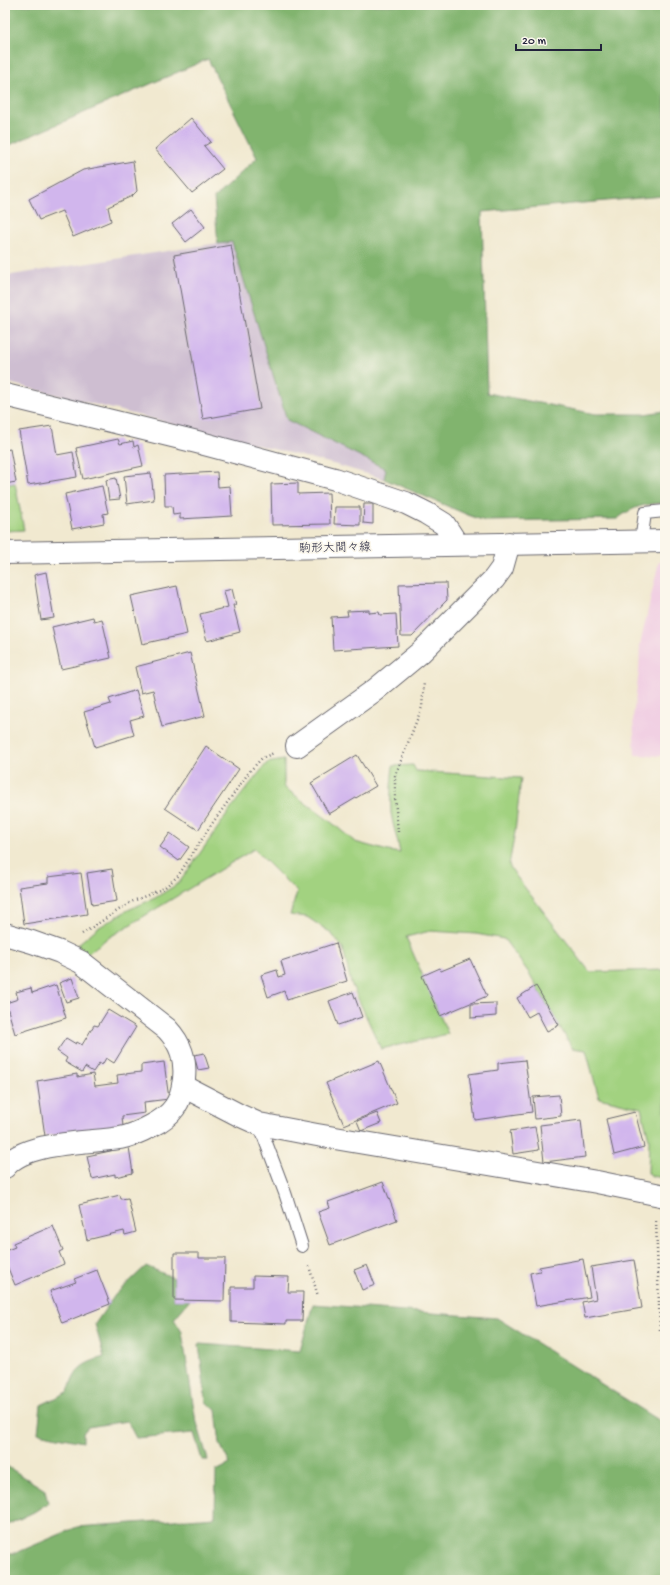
<svg xmlns="http://www.w3.org/2000/svg" width="670" height="1585" font-family="'Gochi Hand','Klee One',sans-serif">
	<style>
		.built { fill: #f1d0e3 }
		.industrial { fill: #cebed1 }
		.green { fill: #a2d280; stroke: #627a5e }
		.forest { fill: #81b46e; stroke: #526b54 }
		.building { fill: #d1b6ed }
		.lines { fill: none; stroke-linecap: round; stroke-linejoin: round }
		.lane-casing { stroke: #6a686f; stroke-width: 14 }
		.street-casing { stroke: #6a686f; stroke-width: 24 }
		.secondary-casing { stroke: #6a686f; stroke-width: 24 }
		.path { stroke: #6a686f; stroke-width: 2.5; stroke-dasharray: 1 3; stroke-linecap: butt }
		.lane { stroke: #fff; stroke-width: 12 }
		.street { stroke: #fff; stroke-width: 22 }
		.secondary { stroke: #fff; stroke-width: 22 }
		.labels { text-anchor: middle; stroke-width: 3.5; stroke-linejoin: round; paint-order: stroke }
		.street-label { font-size: 12px; fill: #22223b; stroke: #fbf7ec }
	</style>
	<rect width="100%" height="100%" fill="#fbf7ec"/>
	<filter id="ink" filterUnits="userSpaceOnUse"><feTurbulence type="fractalNoise" baseFrequency=".025" numOctaves="2"/><feDisplacementMap in="SourceGraphic" scale="8" xChannelSelector="R" yChannelSelector="G"/><feConvolveMatrix kernelMatrix="1 2 1 2 8 2 1 2 1" color-interpolation-filters="sRGB"/></filter>
	<filter id="wash" filterUnits="userSpaceOnUse"><feTurbulence type="fractalNoise" baseFrequency=".012" numOctaves="4" result="noise"/><feDisplacementMap in="SourceGraphic" scale="16" xChannelSelector="R" yChannelSelector="G"/><feGaussianBlur stdDeviation="0.9" result="paint"/><feColorMatrix in="noise" values="0 0 0 0 0 0 0 0 0 0 0 0 0 0 0 0 0 1.4 0 .05"/><feComposite in="paint" operator="in"/></filter>
	<g filter="url(#wash)">
		<rect width="100%" height="100%" fill="#f1e9d0"/>
		<path class="built" d="M659,561H665V756L635,755L633,717L639,671L640,645Z"/>
		<path class="industrial" d="M232,241L287,420L386,469L384,479L337,465L5,382V276Z"/>
		<g class="green">
			<path d="M15,483L24,530L5,531V485Z"/>
			<path d="M284,760V787L331,822L355,842L388,851L400,853C398,840 393,827 391,813C390,797 391,782 393,766L413,765L416,771L521,778L515,832L509,865L516,876L590,972L665,970V1178L651,1176L648,1173L649,1139L641,1108L599,1098L586,1050L572,1048L529,973L504,939L476,934L430,931L406,937L448,1034L381,1049L351,983L343,948L331,933L307,917L290,915L297,892L254,849L105,940L86,955L77,945L96,929L128,910L155,898L179,883L238,799L267,763Z"/>
		</g>
		<g class="forest">
			<path d="M16,5H665V199L663,196L482,212L487,393L596,414H644L665,411V503C644,504 634,506 617,519L485,521L468,515L384,479L386,469L287,420L232,242L218,244L214,198L257,158L208,59L5,147V9Z"/>
			<path d="M146,1266L174,1278V1300H190L174,1319L182,1332L195,1416L208,1460H202L194,1433L136,1438L127,1421L88,1427L83,1433V1442L38,1433L41,1405L68,1392C75,1368 81,1364 104,1357L95,1324L115,1295Z"/>
			<path d="M313,1304L497,1318L665,1424V1580H5V1553H16L77,1527L215,1517L216,1471L230,1464L220,1444L216,1410L206,1402L199,1344L300,1351Z"/>
			<path d="M5,1465L45,1490L48,1503L34,1512L5,1526Z"/>
		</g>
		<g id="blocks">
			<g class="building">
				<path d="M191,118L211,142L204,146L223,169L192,193L155,149Z"/>
				<path d="M133,161L137,191L132,196L108,207L111,221L73,237L62,211L39,220L29,199L83,170Z"/>
				<path d="M191,209L205,227L186,242L172,224Z"/>
				<path d="M231,245L260,409L203,419L174,255Z"/>
				<path d="M52,426L57,455L73,452L77,477L28,485L19,431Z"/>
				<path d="M118,439L120,444L133,441L134,447L138,445L143,466L83,479L76,448Z"/>
				<path d="M10,449L16,482L5,484V450Z"/>
				<path d="M217,472L218,487L230,486L232,516L180,519V514L173,515L172,506H165L164,475Z"/>
				<path d="M151,473L154,500L127,504L124,476Z"/>
				<path d="M116,478L120,499L109,500L106,480Z"/>
				<path d="M298,483V494L329,493L330,524L272,525L271,484Z"/>
				<path d="M102,486L108,513L103,514L104,523L72,529L65,494Z"/>
				<path d="M364,504H373V524L363,523Z"/>
				<path d="M335,507H360V525L334,524Z"/>
				<path d="M46,572L54,618L41,620L34,575Z"/>
				<path d="M446,583L447,600L412,636H401L399,584Z"/>
				<path d="M177,586L187,634L142,644L131,596Z"/>
				<path d="M232,589L236,605H233L240,632L207,641L200,614L228,607L224,591Z"/>
				<path d="M369,610V613L379,612L380,615L396,614L398,646L333,650L331,617L348,616L347,611Z"/>
				<path d="M93,617L94,621L102,619L111,658L61,669L52,627Z"/>
				<path d="M190,653L205,716L162,727L153,690L141,693L135,667Z"/>
				<path d="M136,690L144,716L130,720L134,735L95,747L84,712L111,704L109,699Z"/>
				<path d="M206,746L239,769L198,830L165,808Z"/>
				<path d="M357,755L376,786L329,814L311,783Z"/>
				<path d="M170,833L189,847L179,861L160,847Z"/>
				<path d="M112,869L117,901L92,905L87,873Z"/>
				<path d="M81,873L87,914L24,924L19,887L48,883V877Z"/>
				<path d="M336,943L347,981L287,1000L284,991L268,997L261,975L277,970L279,977L285,975L281,961Z"/>
				<path d="M470,959L487,996L440,1016L422,976L440,968L441,971Z"/>
				<path d="M72,978L79,998L66,1002L59,983Z"/>
				<path d="M56,985L66,1018L15,1034L6,1003L18,999L16,992L31,988L32,993Z"/>
				<path d="M536,986L559,1025L547,1031L537,1012L528,1017L517,998Z"/>
				<path d="M353,992L362,1017L338,1025L329,1001Z"/>
				<path d="M496,1003V1016L471,1018V1004Z"/>
				<path d="M108,1010L136,1027L114,1063L106,1058L102,1065L99,1063L93,1072L85,1067L82,1072L65,1062L67,1058L57,1051L66,1038L76,1044L77,1042L82,1045L94,1025L98,1026Z"/>
				<path d="M204,1053L209,1068L198,1070L194,1055Z"/>
				<path d="M525,1060L532,1112L475,1120L469,1074L498,1070V1063Z"/>
				<path d="M379,1061L397,1103L344,1125L326,1083Z"/>
				<path d="M164,1062L169,1099L144,1102L145,1113L122,1116L123,1127L45,1136L37,1081L77,1074V1077L93,1074L95,1086L118,1083L117,1075L141,1072V1065Z"/>
				<path d="M559,1095L561,1116L535,1119L533,1097Z"/>
				<path d="M635,1112L644,1147L614,1155L606,1119Z"/>
				<path d="M377,1113L381,1123L361,1131L357,1121Z"/>
				<path d="M581,1120L585,1157L544,1162L540,1125Z"/>
				<path d="M535,1127L539,1150L513,1154L510,1131Z"/>
				<path d="M129,1147L133,1173L115,1177V1174L92,1179L87,1156Z"/>
				<path d="M383,1182L397,1220L330,1245L318,1212L330,1208L328,1202Z"/>
				<path d="M120,1195L121,1199L128,1198L136,1232L125,1235L124,1231L87,1240L79,1205Z"/>
				<path d="M53,1226L63,1250L59,1252L64,1264L15,1285L5,1261V1251L15,1247L13,1243Z"/>
				<path d="M174,1253H199V1258H225L224,1301L174,1300Z"/>
				<path d="M583,1259L590,1297L536,1306L530,1273L540,1271L539,1267Z"/>
				<path d="M634,1260L642,1308L585,1318L582,1302L596,1299L591,1267Z"/>
				<path d="M367,1265L375,1285L362,1290L354,1270Z"/>
				<path d="M97,1270L110,1304L62,1323L50,1291L76,1282L74,1279Z"/>
				<path d="M253,1276L289,1277L288,1292H303L302,1321H286V1324L231,1322V1287H253Z"/>
			</g>
		</g>
	</g>
	<g filter="url(#ink)">
		<use href="#blocks" fill-opacity="0" stroke="#6a686f" stroke-width="1"/>
		<g class="lines">
			<g class="lane-casing">
				<g id="lane">
					<path d="M641,542L645,513L665,511"/>
					<path d="M259,1124L285,1193L302,1246"/>
				</g>
			</g>
			<g class="street-casing">
				<g id="street">
					<path d="M5,395L197,442L335,479L406,503L426,513L444,524L457,544"/>
					<path d="M297,746L375,690L421,652L494,579L502,568L509,543"/>
					<path d="M5,934L32,942L60,952L81,962L167,1029C181,1044 186,1059 184,1079C181,1103 173,1115 151,1126C142,1131 130,1136 120,1138C89,1143 25,1141 5,1167"/>
					<path d="M183,1086L239,1115L259,1124L317,1135L597,1182L665,1196"/>
				</g>
			</g>
			<g class="secondary-casing">
				<path id="secondary" d="M5,553L665,541"/>
			</g>
			<g class="path">
				<path d="M398,832L395,798V776L422,707L424,682"/>
				<path d="M82,934L131,902L164,888L178,876L209,828L250,771L262,758L274,753"/>
				<path d="M656,1221L660,1332"/>
				<path d="M309,1266L318,1296"/>
			</g>
			<use href="#lane" class="lane"/>
			<use href="#street" class="street"/>
			<use href="#secondary" class="secondary"/>
		</g>
	</g>
	<g class="labels">
		<g class="street-label">
			<text transform="translate(335 547) rotate(-1)" y="4">駒形大間々線</text>
		</g>
	</g>
	<rect width="670" height="1585" fill="none" stroke="#fbf7ec" stroke-width="20"/>
	<path d="M516 44v6h85v-6" fill="none" stroke="#22223b" stroke-width="2"/>
	<text x="522" y="44" font-size="12" fill="#22223b" stroke="#fbf7ec" stroke-width="3" paint-order="stroke">20 m</text>
</svg>
